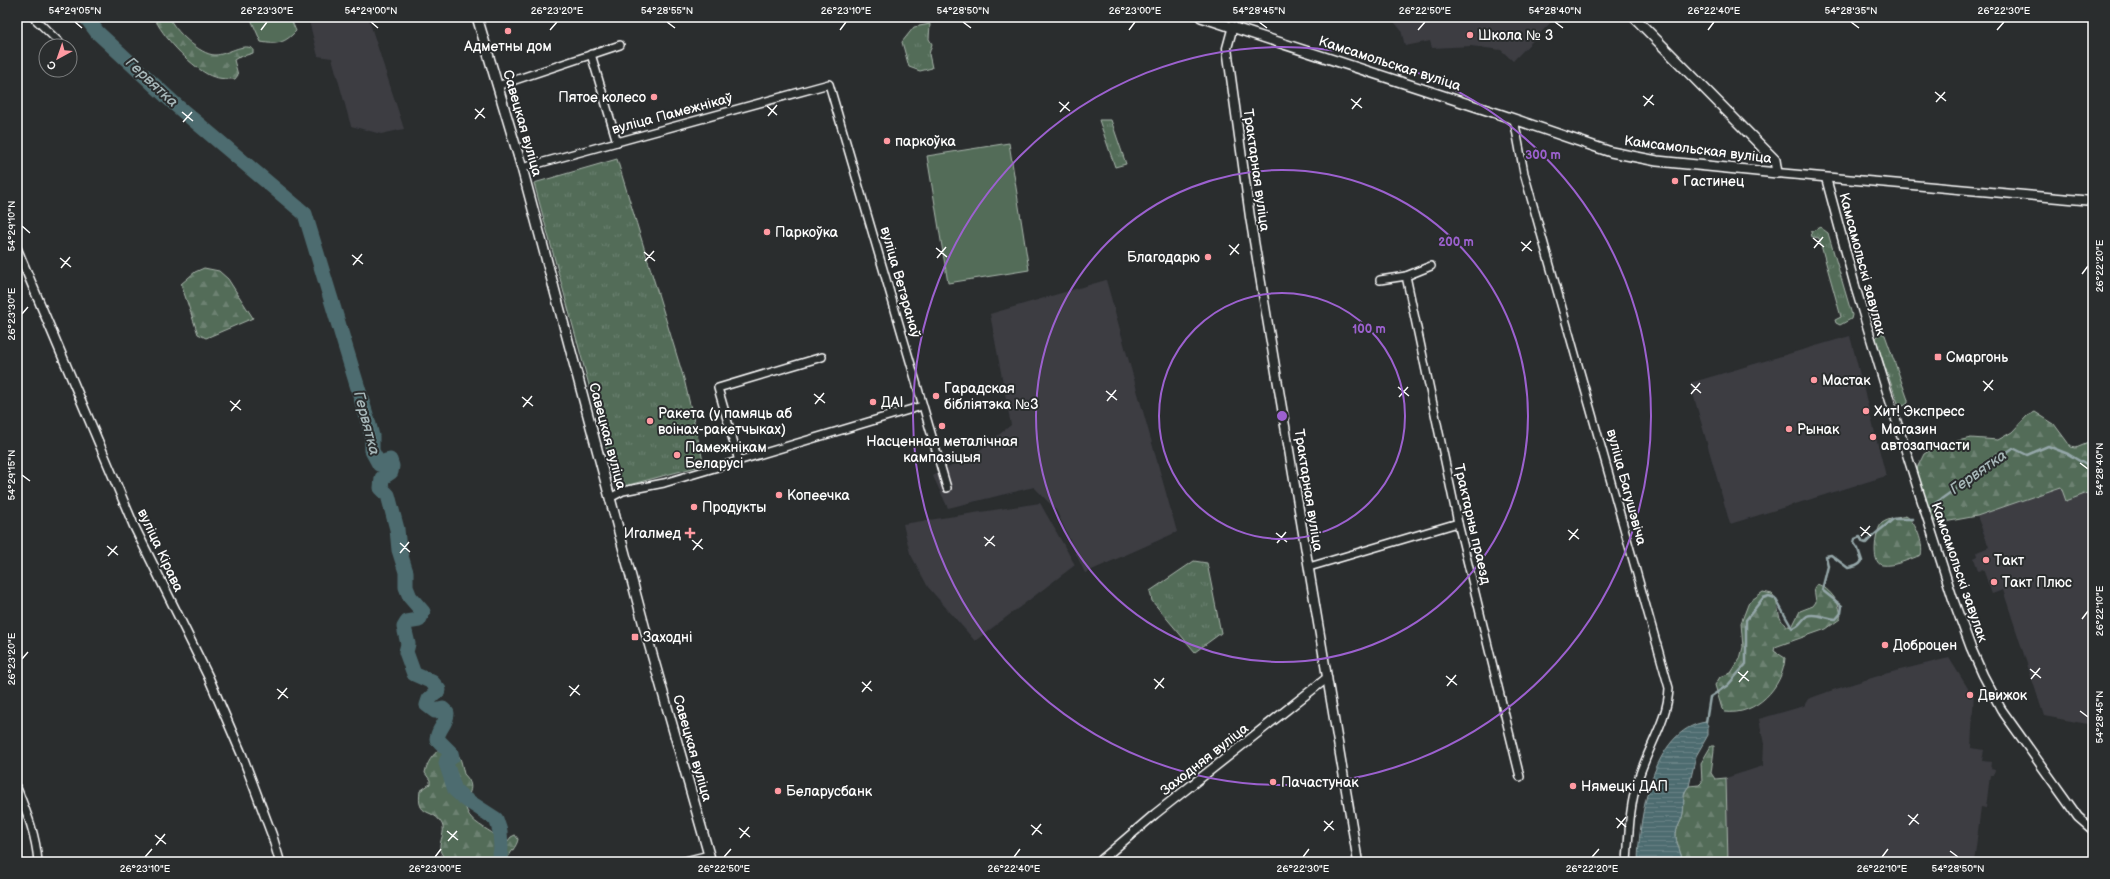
<svg xmlns="http://www.w3.org/2000/svg" width="2110" height="879" font-family="'Balsamiq Sans',sans-serif">
	<style>
		.built { fill: #3d3d43 }
		.grass { fill: url(#grass-tufts); stroke: #a9b6ac }
		.forest { fill: url(#forest-firs); stroke: #a9b6ac }
		.pitch { fill: #536c59; stroke: #a9b6ac }
		.water { fill: url(#water-rules); stroke: #95a7a9 }
		.lines { fill: none; stroke-linecap: round; stroke-linejoin: round }
		.stream { stroke: #95a7a9; stroke-width: 2.5 }
		.river { stroke: #4e6c70; stroke-width: 15 }
		.minor-casing { stroke: #fff; stroke-width: 10 }
		.tertiary-casing { stroke: #fff; stroke-width: 11 }
		.secondary-casing { stroke: #fff; stroke-width: 12 }
		.minor { stroke: #2a2d2e; stroke-width: 7 }
		.tertiary { stroke: #2a2d2e; stroke-width: 8 }
		.secondary { stroke: #2a2d2e; stroke-width: 9 }
		.ticks { fill: none; stroke: #fff; stroke-width: 1.5 }
		.ring { fill: none; stroke: #9c61cf; stroke-width: 2 }
		.poi-dot { fill: #ff9aa2; stroke: #2a2d2e; stroke-width: 1.5 }
		.labels { text-anchor: middle; stroke-width: 4; stroke-linejoin: round; paint-order: stroke }
		.poi-label { font-size: 14px; fill: #fff; stroke: #2a2d2e; text-anchor: start }
		.street-label { font-size: 14px; fill: #fff; stroke: #2a2d2e }
		.water-label { font-size: 15px; font-style: italic; fill: #a6b6b8; stroke: #2a2d2e }
		.centre { fill: #9c61cf; stroke: #2a2d2e; stroke-width: 2 }
		.ring-label { font-size: 12px; text-anchor: middle; font-weight: bold; fill: #9c61cf; stroke: #2a2d2e; stroke-width: 4; stroke-linejoin: round; paint-order: stroke }
		.neatline { fill: none; stroke: #fff; stroke-width: 1.5 }
		.ticks-label { font-size: 10px; text-anchor: middle; fill: #fff }
	</style>
	<defs>
		<pattern id="grass-tufts" width="24" height="20" patternUnits="userSpaceOnUse"><rect width="24" height="20" fill="#536c59"/><path d="M3 7l-1-3M5 7V3M7 7l1-3M15 17l-1-3M17 17v-4M19 17l1-3" fill="none" stroke="#6d8272"/></pattern>
		<pattern id="forest-firs" width="22" height="20" patternUnits="userSpaceOnUse"><rect width="22" height="20" fill="#536c59"/><path d="M5 1l3.5 6h-7zM16 11l3.5 6h-7z" fill="#6d8272"/></pattern>
		<pattern id="water-rules" width="6" height="5" patternUnits="userSpaceOnUse"><rect width="6" height="5" fill="#4e6c70"/><path d="M0 2.5h6" fill="none" stroke="#698285"/></pattern>
	</defs>
	<rect width="100%" height="100%" fill="#2a2d2e"/>
	<filter id="ink" filterUnits="userSpaceOnUse"><feTurbulence type="fractalNoise" baseFrequency=".025" numOctaves="2"/><feDisplacementMap in="SourceGraphic" scale="8" xChannelSelector="R" yChannelSelector="G"/><feConvolveMatrix kernelMatrix="1 2 1 2 8 2 1 2 1" color-interpolation-filters="sRGB"/></filter>
	<g filter="url(#ink)">
		<g class="built">
			<path d="M308,17H368L404,129L381,134L351,126L332,58L318,56Z"/>
			<path d="M1390,17H1556L1513,61L1501,50L1471,46L1432,48L1430,41L1405,46L1401,30Z"/>
			<path d="M1106,280L1177,532L1085,573L1056,510L1034,487L948,508L933,476L980,450L1011,425L990,314Z"/>
			<path d="M1850,336L1886,476L1730,524L1690,383Z"/>
			<path d="M2061,487L2066,501L2093,491V725L2044,716L2003,590L1992,594L1983,569L1978,571L1974,558L1978,556L1977,552L1989,547L1977,516Z"/>
			<path d="M1040,503L1075,565L975,641L928,587L910,553L903,524Z"/>
			<path d="M1949,658L1969,690L1974,691L1971,748L1984,750L1982,761L1992,762L1991,769L1995,770L1994,775H1990L1986,808L1981,807L1974,862H1728L1726,778L1763,766L1764,744L1759,719L1804,706L1808,699L1833,690L1888,673Z"/>
		</g>
		<g class="grass">
			<path d="M930,24L929,39L932,44L929,54L932,68L920,71L909,67L902,42L914,27Z"/>
			<path d="M1099,120H1111L1126,164L1115,167Z"/>
			<path d="M617,159L684,379L704,465L617,488L534,183Z"/>
			<path d="M1820,227L1828,233L1852,315L1851,319L1840,325L1836,323L1835,320L1841,317L1819,238L1812,237L1811,232Z"/>
			<path d="M1881,333L1885,335L1908,400V403L1904,406L1898,403L1875,339Z"/>
			<path d="M1194,561L1207,563L1221,633L1195,652L1152,601L1150,591Z"/>
		</g>
		<g class="forest">
			<path d="M154,17H169C174,30 200,55 215,55C227,55 243,42 253,49V53L237,58L234,60L238,75L235,79C226,79 216,79 207,74C189,64 162,36 154,17Z"/>
			<path d="M204,268L219,271L228,279L253,318L206,338L198,334L181,284L195,272Z"/>
			<path d="M2035,412L2054,424L2071,447L2076,448L2093,441V491L2066,501L2061,487L1977,516L1939,523L1935,522L1916,475L1918,466L1924,454L1939,445L1971,438L1998,440L2012,432L2027,416Z"/>
			<path d="M1906,516C1916,522 1924,544 1921,555C1910,559 1893,567 1882,565C1870,563 1876,528 1882,523C1889,518 1899,518 1906,516Z"/>
			<path d="M1817,584C1830,588 1843,606 1840,619L1826,629L1775,647L1774,651L1785,658C1783,687 1756,716 1725,712L1722,709L1715,685L1720,677L1731,673L1740,659L1743,647L1741,623L1749,602L1763,592L1772,594C1782,604 1773,623 1792,627L1800,611L1813,606L1816,602L1814,588Z"/>
			<path d="M1711,746H1714V750L1711,773L1715,779L1726,778L1728,862H1682C1682,853 1677,847 1676,837C1675,828 1682,822 1683,813C1685,803 1681,794 1689,786L1699,785L1702,782L1701,763Z"/>
			<path d="M440,749C461,750 460,757 464,774C481,791 460,797 467,811C472,823 486,828 495,835L496,851H500L511,837L515,835L518,839C517,847 509,853 506,862H447C445,858 440,853 440,849C439,841 446,832 442,824C433,807 416,819 420,791L430,784V780L425,773C426,764 433,754 440,749Z"/>
		</g>
		<g class="pitch">
			<path d="M250,17H290L296,31C285,43 277,45 261,42Z"/>
			<path d="M1009,143L1029,270L948,283L927,156Z"/>
		</g>
		<path class="water" d="M1706,722L1708,726V735L1696,756L1689,786C1681,794 1685,803 1683,813C1682,822 1675,828 1676,837C1677,847 1682,853 1682,862H1638C1639,818 1652,729 1706,722Z"/>
		<g class="lines">
			<g class="stream">
				<path d="M1930,507L2013,448L2027,455L2048,446L2068,454L2093,469"/>
				<path d="M1706,722L1710,697L1728,685L1746,664V620L1763,598L1769,596L1775,598L1792,628C1800,627 1801,620 1807,616C1814,612 1828,619 1836,619L1841,613L1842,606L1822,590L1828,566L1826,556L1831,555L1848,568C1854,567 1859,566 1862,561L1858,549L1854,543L1855,539L1860,537L1863,542L1866,543C1874,533 1884,528 1893,519H1913"/>
			</g>
			<path class="river" d="M86,17L97,32L177,106L305,214L368,421L372,436V451L379,464L386,465V461L390,460L392,466L391,472L382,478L381,488L388,495L397,529L399,550L406,572V587L410,597L423,612L419,620L407,622L404,627L408,644L406,652L414,674L432,682L439,690L429,699L427,705L435,711L443,709L447,713C447,724 438,728 437,739L451,753L452,757L447,760L446,763L455,790L465,799L496,819L500,831L501,848L499,862"/>
			<g class="minor-casing">
				<g id="minor">
					<path d="M33,17L59,42"/>
					<path d="M591,54L617,142"/>
					<path d="M497,86L620,45"/>
					<path d="M1514,119L1524,173L1669,688C1668,720 1647,749 1638,780C1629,806 1629,835 1627,862"/>
					<path d="M522,168L829,84L947,488"/>
					<path d="M1406,276L1458,523L1520,777"/>
					<path d="M1380,280L1406,276L1431,266"/>
					<path d="M739,461L718,388L822,357"/>
					<path d="M610,498L623,491L664,483L922,406"/>
					<path d="M1309,567L1458,523"/>
					<path d="M17,788C27,813 36,835 38,862"/>
					<path d="M681,862L709,855"/>
				</g>
			</g>
			<g class="tertiary-casing">
				<g id="tertiary">
					<path d="M1233,26L1227,48L1250,217L1358,862"/>
					<path d="M1777,173L2093,201"/>
					<path d="M1826,178L1855,286L1884,382L1953,599L1971,648L1983,675L2001,709L2078,817L2093,830"/>
					<path d="M17,249L134,526L208,676L242,755L272,835L280,862"/>
					<path d="M1099,862L1155,814L1327,678"/>
				</g>
			</g>
			<g class="secondary-casing">
				<g id="secondary">
					<path d="M477,17L522,168L646,633L711,862"/>
					<path d="M1201,17L1502,115L1611,152L1657,161L1777,173L1775,160L1634,17"/>
				</g>
			</g>
			<use href="#minor" class="minor"/>
			<use href="#tertiary" class="tertiary"/>
			<use href="#secondary" class="secondary"/>
		</g>
	</g>
	<path class="ticks" d="M75,22L82,28M371,22L378,28M667,22L675,28M963,22L971,28M1259,22L1267,28M1555,22L1563,28M1851,22L1859,28M261,30L267,22M550,30L557,22M840,30L846,22M1129,30L1135,22M1418,30L1425,22M1708,30L1714,22M1997,30L2004,22M1935,92L1946,101M1643,96L1654,105M1351,99L1362,108M1059,102L1070,111M1936,102L1945,92M767,106L777,115M1644,106L1653,95M475,109L485,118M1352,109L1361,98M182,112L193,121M1060,112L1069,102M768,116L777,105M475,119L484,108M183,122L192,112M22,226L30,233M1813,238L1824,247M1521,242L1532,251M1229,245L1239,254M936,248L947,257M1814,248L1823,237M1522,251L1531,241M644,252L655,261M352,255L363,264M1230,255L1239,244M60,258L71,267M937,258L946,247M645,261L654,251M353,265L362,254M61,268L70,257M2082,274L2088,266M22,314L28,307M1983,381L1993,390M1691,384L1701,393M1398,387L1409,396M1106,391L1117,400M1984,391L1993,380M814,394L825,403M1691,394L1700,383M522,397L533,406M1399,397L1408,387M230,401L241,410M1107,401L1116,390M815,404L824,393M523,407L532,396M231,411L240,400M2080,463L2088,469M22,475L30,481M1860,527L1871,536M1568,530L1579,539M1276,533L1287,542M1861,536L1870,526M984,537L995,546M692,540L703,549M1569,540L1578,529M400,543L410,552M1277,543L1286,532M107,546L118,555M985,546L994,536M693,550L702,539M400,553L409,542M108,556L117,546M2082,619L2088,611M22,659L28,652M2030,669L2041,678M1738,672L1749,681M1446,676L1457,685M1154,679L1164,688M2031,679L2040,668M862,682L872,691M1739,682L1748,671M569,686L580,695M1447,686L1456,675M277,689L288,698M1155,689L1164,678M862,692L871,681M570,696L579,685M278,699L287,688M2080,711L2088,717M1908,815L1919,824M1616,818L1626,827M1324,821L1334,830M1031,825L1042,834M1909,825L1918,814M739,828L750,837M1617,828L1626,817M447,831L458,840M1324,831L1333,821M155,835L166,844M1032,835L1041,824M740,838L749,827M448,841L457,831M156,845L165,834M1950,851L1958,857M145,857L152,849M435,857L441,849M724,857L731,849M1014,857L1020,849M1303,857L1309,849M1592,857L1599,849M1882,857L1888,849"/>
	<g class="ring">
		<circle cx="1282" cy="416" r="123"/>
		<circle cx="1282" cy="416" r="246"/>
		<circle cx="1282" cy="416" r="369"/>
	</g>
	<g class="poi-dot">
		<circle cx="508" cy="31" r="4"/>
		<circle cx="1470" cy="35" r="4"/>
		<circle cx="654" cy="97" r="4"/>
		<circle cx="887" cy="141" r="4"/>
		<circle cx="1675" cy="181" r="4"/>
		<circle cx="767" cy="232" r="4"/>
		<circle cx="1208" cy="257" r="4"/>
		<rect x="1934" y="353" width="8" height="8" rx="2"/>
		<circle cx="1814" cy="380" r="4"/>
		<circle cx="936" cy="396" r="4"/>
		<circle cx="873" cy="402" r="4"/>
		<circle cx="1866" cy="411" r="4"/>
		<circle cx="650" cy="421" r="4"/>
		<circle cx="942" cy="426" r="4"/>
		<circle cx="1789" cy="429" r="4"/>
		<circle cx="1873" cy="437" r="4"/>
		<circle cx="677" cy="455" r="4"/>
		<circle cx="779" cy="495" r="4"/>
		<circle cx="694" cy="507" r="4"/>
		<path d="M688 527h4v4h4v4h-4v4h-4v-4h-4v-4h4z"/>
		<circle cx="1986" cy="560" r="4"/>
		<circle cx="1994" cy="582" r="4"/>
		<rect x="631" y="633" width="8" height="8" rx="2"/>
		<circle cx="1885" cy="645" r="4"/>
		<circle cx="1970" cy="695" r="4"/>
		<circle cx="1273" cy="782" r="4"/>
		<circle cx="1573" cy="786" r="4"/>
		<circle cx="778" cy="791" r="4"/>
	</g>
	<g class="labels">
		<g class="poi-label">
			<text x="1478" y="40">Школа № 3</text>
			<text x="508" y="51" text-anchor="middle">Адметны дом</text>
			<text x="646" y="102" text-anchor="end">Пятое колесо</text>
			<text x="895" y="146">паркоўка</text>
			<text x="1683" y="186">Гастинец</text>
			<text x="775" y="237">Паркоўка</text>
			<text x="1200" y="262" text-anchor="end">Благодарю</text>
			<text x="1946" y="362">Смаргонь</text>
			<text x="1822" y="385">Мастак</text>
			<text x="944" y="393">Гарадская<tspan x="944" dy="16">бібліятэка №3</tspan></text>
			<text x="881" y="407">ДАІ</text>
			<text x="1874" y="416">Хит! Экспресс</text>
			<text x="658" y="418">Ракета (у памяць аб<tspan x="658" dy="16">воінах-ракетчыках)</tspan></text>
			<text x="1797" y="434">Рынак</text>
			<text x="1881" y="434">Магазин<tspan x="1881" dy="16">автозапчасти</tspan></text>
			<text x="942" y="446" text-anchor="middle">Насценная металічная<tspan x="942" dy="16">кампазіцыя</tspan></text>
			<text x="685" y="452">Памежнікам<tspan x="685" dy="16">Беларусі</tspan></text>
			<text x="787" y="500">Копеечка</text>
			<text x="702" y="512">Продукты</text>
			<text x="681" y="538" text-anchor="end">Игалмед</text>
			<text x="1994" y="565">Такт</text>
			<text x="2002" y="587">Такт Плюс</text>
			<text x="643" y="642">Заходні</text>
			<text x="1893" y="650">Доброцен</text>
			<text x="1978" y="700">Движок</text>
			<text x="1281" y="787">Пачастунак</text>
			<text x="1581" y="791">Нямецкі ДАП</text>
			<text x="786" y="796">Беларусбанк</text>
		</g>
		<g class="street-label">
			<text transform="translate(1390 63) rotate(18)" y="5">Камсамольская вуліца</text>
			<text transform="translate(672 113) rotate(-15)" y="5">вуліца Памежнікаў</text>
			<text transform="translate(523 123) rotate(74)" y="5">Савецкая вуліца</text>
			<text transform="translate(1698 149) rotate(7)" y="5">Камсамольская вуліца</text>
			<text transform="translate(1257 170) rotate(82)" y="5">Трактарная вуліца</text>
			<text transform="translate(1863 264) rotate(75)" y="5">Камсамольскі завулак</text>
			<text transform="translate(901 282) rotate(74)" y="5">вуліца Ветэранаў</text>
			<text transform="translate(608 436) rotate(75)" y="5">Савецкая вуліца</text>
			<text transform="translate(1627 487) rotate(75)" y="5">вуліца Багушэвіча</text>
			<text transform="translate(1309 490) rotate(81)" y="5">Трактарная вуліца</text>
			<text transform="translate(1473 524) rotate(77)" y="5">Трактарны праезд</text>
			<text transform="translate(161 550) rotate(65)" y="5">вуліца Кірава</text>
			<text transform="translate(1960 572) rotate(71)" y="5">Камсамольскі завулак</text>
			<text transform="translate(693 748) rotate(74)" y="5">Савецкая вуліца</text>
			<text transform="translate(1204 759) rotate(-38)" y="5">Заходняя вуліца</text>
		</g>
		<g class="water-label">
			<text transform="translate(152 82) rotate(43)" y="5">Гервятка</text>
			<text transform="translate(367 423) rotate(75)" y="5">Гервятка</text>
			<text transform="translate(1978 472) rotate(-35)" y="5">Гервятка</text>
		</g>
	</g>
	<circle cx="1282" cy="416" r="6" class="centre"/>
	<g class="ring-label">
		<text x="1543" y="159">300 m</text>
		<text x="1456" y="246">200 m</text>
		<text x="1369" y="333">100 m</text>
	</g>
	<rect width="2110" height="879" fill="none" stroke="#2a2d2e" stroke-width="44"/>
	<g transform="translate(58 58) rotate(220)"><circle r="19" fill="#2a2d2e" stroke="#7f8182"/>
	<path d="M0-3L7 15L0 10L-7 15Z" fill="#ff9aa2"/>
	<text y="-6" font-size="11" font-weight="bold" text-anchor="middle" fill="#ffffff">С</text>
	</g>
	<rect x="22" y="22" width="2066" height="835" class="neatline"/>
	<g class="ticks-label">
		<text x="75" y="14">54°29'05"N</text>
		<text x="267" y="14">26°23'30"E</text>
		<text x="371" y="14">54°29'00"N</text>
		<text x="557" y="14">26°23'20"E</text>
		<text x="667" y="14">54°28'55"N</text>
		<text x="846" y="14">26°23'10"E</text>
		<text x="963" y="14">54°28'50"N</text>
		<text x="1135" y="14">26°23'00"E</text>
		<text x="1259" y="14">54°28'45"N</text>
		<text x="1425" y="14">26°22'50"E</text>
		<text x="1555" y="14">54°28'40"N</text>
		<text x="1714" y="14">26°22'40"E</text>
		<text x="1851" y="14">54°28'35"N</text>
		<text x="2004" y="14">26°22'30"E</text>
		<text transform="translate(11 226) rotate(-90)" y="4">54°29'10"N</text>
		<text transform="translate(2099 266) rotate(-90)" y="4">26°22'20"E</text>
		<text transform="translate(11 314) rotate(-90)" y="4">26°23'30"E</text>
		<text transform="translate(2099 469) rotate(-90)" y="4">54°28'40"N</text>
		<text transform="translate(11 475) rotate(-90)" y="4">54°29'15"N</text>
		<text transform="translate(2099 611) rotate(-90)" y="4">26°22'10"E</text>
		<text transform="translate(11 659) rotate(-90)" y="4">26°23'20"E</text>
		<text transform="translate(2099 717) rotate(-90)" y="4">54°28'45"N</text>
		<text x="145" y="872">26°23'10"E</text>
		<text x="435" y="872">26°23'00"E</text>
		<text x="724" y="872">26°22'50"E</text>
		<text x="1014" y="872">26°22'40"E</text>
		<text x="1303" y="872">26°22'30"E</text>
		<text x="1592" y="872">26°22'20"E</text>
		<text x="1882" y="872">26°22'10"E</text>
		<text x="1958" y="872">54°28'50"N</text>
	</g>
</svg>
